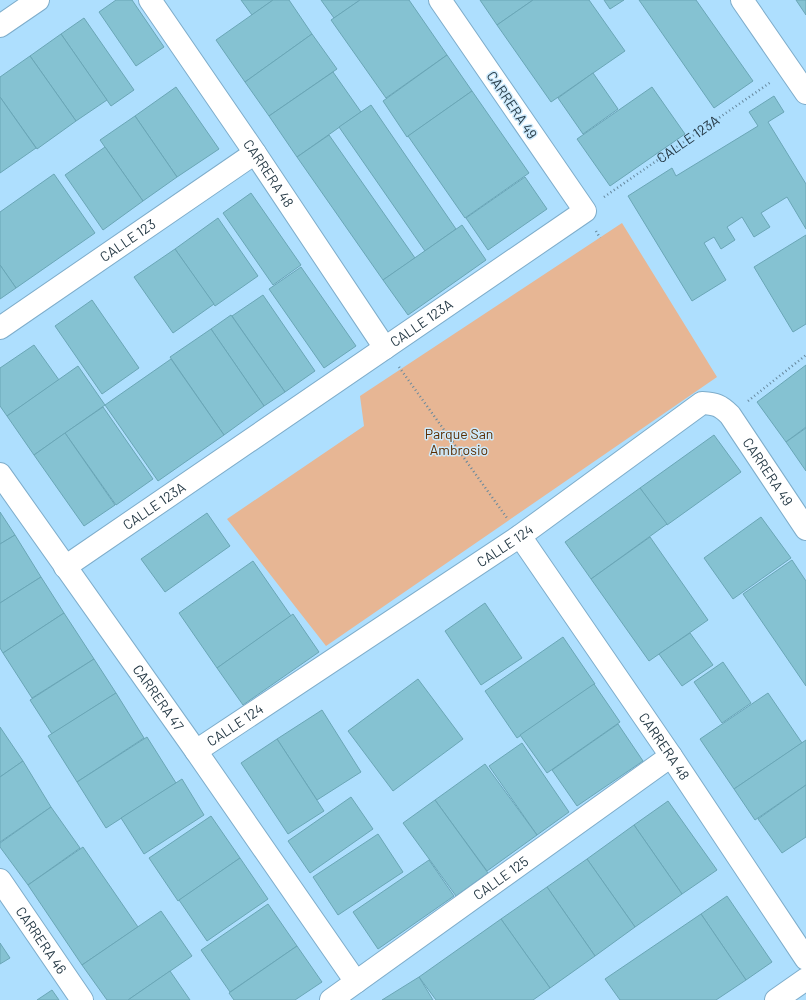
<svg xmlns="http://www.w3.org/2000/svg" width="806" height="1000" font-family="Barlow,sans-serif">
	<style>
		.green { fill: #e7b694 }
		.building { fill: #85c2d2; stroke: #6aa6b6 }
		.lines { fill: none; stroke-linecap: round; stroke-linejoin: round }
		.minor-casing { stroke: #7eadcb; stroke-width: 24 }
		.path { stroke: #66889d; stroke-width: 2.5; stroke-dasharray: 1 3; stroke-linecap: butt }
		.minor { stroke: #fff; stroke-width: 22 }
		.labels { text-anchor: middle; stroke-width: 3; stroke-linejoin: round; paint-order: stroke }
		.street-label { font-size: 14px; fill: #273b47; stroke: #cdeafc }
		.park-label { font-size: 14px; fill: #5b2d01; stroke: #cdeafc }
	</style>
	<rect width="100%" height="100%" fill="#aedffe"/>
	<path class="green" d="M622,223L717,377L326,646L227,519L364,426L360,396Z"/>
	<g class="building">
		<path d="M116,0H132L164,47L136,66L99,12Z"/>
		<path d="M241,0H273L252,15Z"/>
		<path d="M273,0H289L312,34L245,82L216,40Z"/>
		<path d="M321,0H360L334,18Z"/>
		<path d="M360,0H409L447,55L386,98L331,20Z"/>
		<path d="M480,0H533L497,25Z"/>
		<path d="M533,0H589L625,51L551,102L497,25Z"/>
		<path d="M604,0H624L610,9Z"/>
		<path d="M639,0H696L753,81L714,108Z"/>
		<path d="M796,0H806V15Z"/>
		<path d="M84,18L134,90L111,106L61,34Z"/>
		<path d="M61,34L107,100L76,121L30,56Z"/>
		<path d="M312,34L337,69L269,116L245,82Z"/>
		<path d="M447,55L472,91L407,137L383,101Z"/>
		<path d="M30,56L76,121L37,149L0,97V77Z"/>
		<path d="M333,72L361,112L297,157L269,116Z"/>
		<path d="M593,73L618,109L583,134L558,98Z"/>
		<path d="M176,87L219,149L177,177L135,116Z"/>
		<path d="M652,87L685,134L610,186L577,139Z"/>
		<path d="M472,91L529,173L465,218L408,136Z"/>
		<path d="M774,96L784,112L768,122L806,184V229L787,197L761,213L770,227L754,237L742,217L727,227L735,240L721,249L714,237L704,243L726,280L692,301L628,196L672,168L676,176L758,126L749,112Z"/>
		<path d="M0,97L36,148L0,173Z"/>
		<path d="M371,105L456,229L425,251L339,127Z"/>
		<path d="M135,116L177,177L143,201L100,140Z"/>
		<path d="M329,135L415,258L383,280L297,157Z"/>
		<path d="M105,147L143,201L103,230L65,175Z"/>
		<path d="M54,174L95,233L16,288L0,265V212Z"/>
		<path d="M525,177L547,209L488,250L466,218Z"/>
		<path d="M251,193L301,265L273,285L223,213Z"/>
		<path d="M218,218L258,276L215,306L175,249Z"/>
		<path d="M462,225L486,260L408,315L383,280Z"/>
		<path d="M806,235V324L793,332L754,267Z"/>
		<path d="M175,249L214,304L173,333L134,277Z"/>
		<path d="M0,265L16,288L0,299Z"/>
		<path d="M301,267L356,346L324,368L269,289Z"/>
		<path d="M263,295L315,371L285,392L232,316Z"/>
		<path d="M92,300L139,368L102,394L55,326Z"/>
		<path d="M231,315L285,392L264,406L211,329Z"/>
		<path d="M211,329L264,406L224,435L170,357Z"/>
		<path d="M34,345L59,380L7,416L0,406V368Z"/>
		<path d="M171,359L224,435L158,481L105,405Z"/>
		<path d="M806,365V427L786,442L757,402Z"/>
		<path d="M78,366L105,405L34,455L7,416Z"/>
		<path d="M103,407L153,479L116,505L65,433Z"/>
		<path d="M806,428V471L786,442Z"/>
		<path d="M65,433L115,505L84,526L34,455Z"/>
		<path d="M714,435L741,472L667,525L640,488Z"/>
		<path d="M640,488L667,524L591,579L565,542Z"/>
		<path d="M0,512L15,535L0,544Z"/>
		<path d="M207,513L230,546L165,592L141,559Z"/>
		<path d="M761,517L791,558L733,599L704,558Z"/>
		<path d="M15,535L41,577L0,603V544Z"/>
		<path d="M650,537L708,620L649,661L591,579Z"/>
		<path d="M792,560L806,581V686L743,594Z"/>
		<path d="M253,561L291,616L217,668L179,613Z"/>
		<path d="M41,577L64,613L3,653L0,648V603Z"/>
		<path d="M485,603L522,658L481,685L445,631Z"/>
		<path d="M64,613L94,659L32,698L3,653Z"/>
		<path d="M293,614L319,652L243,705L217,668Z"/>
		<path d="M690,633L713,665L682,686L659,654Z"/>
		<path d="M563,637L595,684L517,738L485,691Z"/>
		<path d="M94,659L116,693L52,734L30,700Z"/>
		<path d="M723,662L751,703L722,723L694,682Z"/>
		<path d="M418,679L463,739L393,791L348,731Z"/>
		<path d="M594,684L620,722L547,773L520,735Z"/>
		<path d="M116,693L144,738L77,782L48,736Z"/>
		<path d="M768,693L802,743L734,789L700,739Z"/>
		<path d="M322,710L361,772L317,800L277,739Z"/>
		<path d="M618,724L643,761L577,806L552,770Z"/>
		<path d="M0,727L23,761L0,777Z"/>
		<path d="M147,737L176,783L106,828L77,782Z"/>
		<path d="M277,739L324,811L288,834L241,763Z"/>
		<path d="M806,740V785L755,820L734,789Z"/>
		<path d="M522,743L569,812L537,835L489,766Z"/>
		<path d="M23,761L51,807L0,842V777Z"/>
		<path d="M485,764L537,835L487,871L435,800Z"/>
		<path d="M182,779L204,815L144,854L121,818Z"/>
		<path d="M806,785V837L782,853L758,819Z"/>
		<path d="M351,797L373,829L310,873L288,841Z"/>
		<path d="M435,800L488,873L456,896L403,823Z"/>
		<path d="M668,801L717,870L682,894L634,825Z"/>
		<path d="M51,807L80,848L28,885L0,847V843Z"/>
		<path d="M211,816L240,858L178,901L149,858Z"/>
		<path d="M634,825L682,894L635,927L587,859Z"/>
		<path d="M378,834L403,872L338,915L313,877Z"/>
		<path d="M83,847L138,927L82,965L28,885Z"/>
		<path d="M240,858L268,899L207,941L179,900Z"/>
		<path d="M587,859L635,927L595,956L547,887Z"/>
		<path d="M429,860L454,896L378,949L353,912Z"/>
		<path d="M547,887L595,956L550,988L501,919Z"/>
		<path d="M727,896L772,962L746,980L701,914Z"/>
		<path d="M268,904L297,946L230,992L201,950Z"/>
		<path d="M161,911L192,956L128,1000H107L82,965Z"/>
		<path d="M701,914L746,980L716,1000H620L605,979Z"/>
		<path d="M501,919L550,988L533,1000H436L419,977Z"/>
		<path d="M0,943L10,958L0,964Z"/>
		<path d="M297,946L322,982L295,1000H234L229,993Z"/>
		<path d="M170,971L190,1000H128Z"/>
		<path d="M419,977L433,1000H382Z"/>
		<path d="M52,990L59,1000H37Z"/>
	</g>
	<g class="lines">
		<g class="minor-casing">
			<g id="minor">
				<path id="s2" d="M150,0L255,153L385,348"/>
				<path d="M742,0L806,93"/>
				<path d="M0,26L38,0"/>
				<path id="s3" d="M0,328L255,153"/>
				<path id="s4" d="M0,474L196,751L356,982"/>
				<path id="s5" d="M520,536L671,756L806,959"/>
				<path id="s6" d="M65,567L585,211L440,0"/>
				<path id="s7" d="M196,751L520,536L702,403C716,404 720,405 730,415L806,529"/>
				<path id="s8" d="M0,880L82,1000"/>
				<path id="s9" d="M331,1000L671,756"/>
				<path d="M776,1000L806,979"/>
			</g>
		</g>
		<g class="path">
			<path id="s1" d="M604,197L771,82"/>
			<path d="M596,231L600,238"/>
			<path d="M399,367L507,518"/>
			<path d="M748,401L806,355"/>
		</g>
		<use href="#minor" class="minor"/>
	</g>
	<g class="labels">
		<g class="street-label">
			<text transform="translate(512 105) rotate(56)" y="5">CARRERA 49</text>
			<text dy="5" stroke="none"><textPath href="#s1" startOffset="102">CALLE 123A</textPath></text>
			<text dy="5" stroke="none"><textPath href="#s2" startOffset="210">CARRERA 48</textPath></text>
			<text dy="5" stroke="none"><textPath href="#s3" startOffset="155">CALLE 123</textPath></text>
			<text dy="5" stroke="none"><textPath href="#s6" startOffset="432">CALLE 123A</textPath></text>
			<text dy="5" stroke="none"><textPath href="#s7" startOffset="714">CARRERA 49</textPath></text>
			<text dy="5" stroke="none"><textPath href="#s6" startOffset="108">CALLE 123A</textPath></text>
			<text dy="5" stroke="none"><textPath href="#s7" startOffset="371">CALLE 124</textPath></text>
			<text dy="5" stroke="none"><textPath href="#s4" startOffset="274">CARRERA 47</textPath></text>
			<text dy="5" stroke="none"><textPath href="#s7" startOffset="47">CALLE 124</textPath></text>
			<text dy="5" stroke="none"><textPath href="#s5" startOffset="255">CARRERA 48</textPath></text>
			<text dy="5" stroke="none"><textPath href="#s9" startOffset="209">CALLE 125</textPath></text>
			<text dy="5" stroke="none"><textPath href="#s8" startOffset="73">CARRERA 46</textPath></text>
		</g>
		<g class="park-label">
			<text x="459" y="439">Parque San<tspan x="459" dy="16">Ambrosio</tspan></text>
		</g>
	</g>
</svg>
